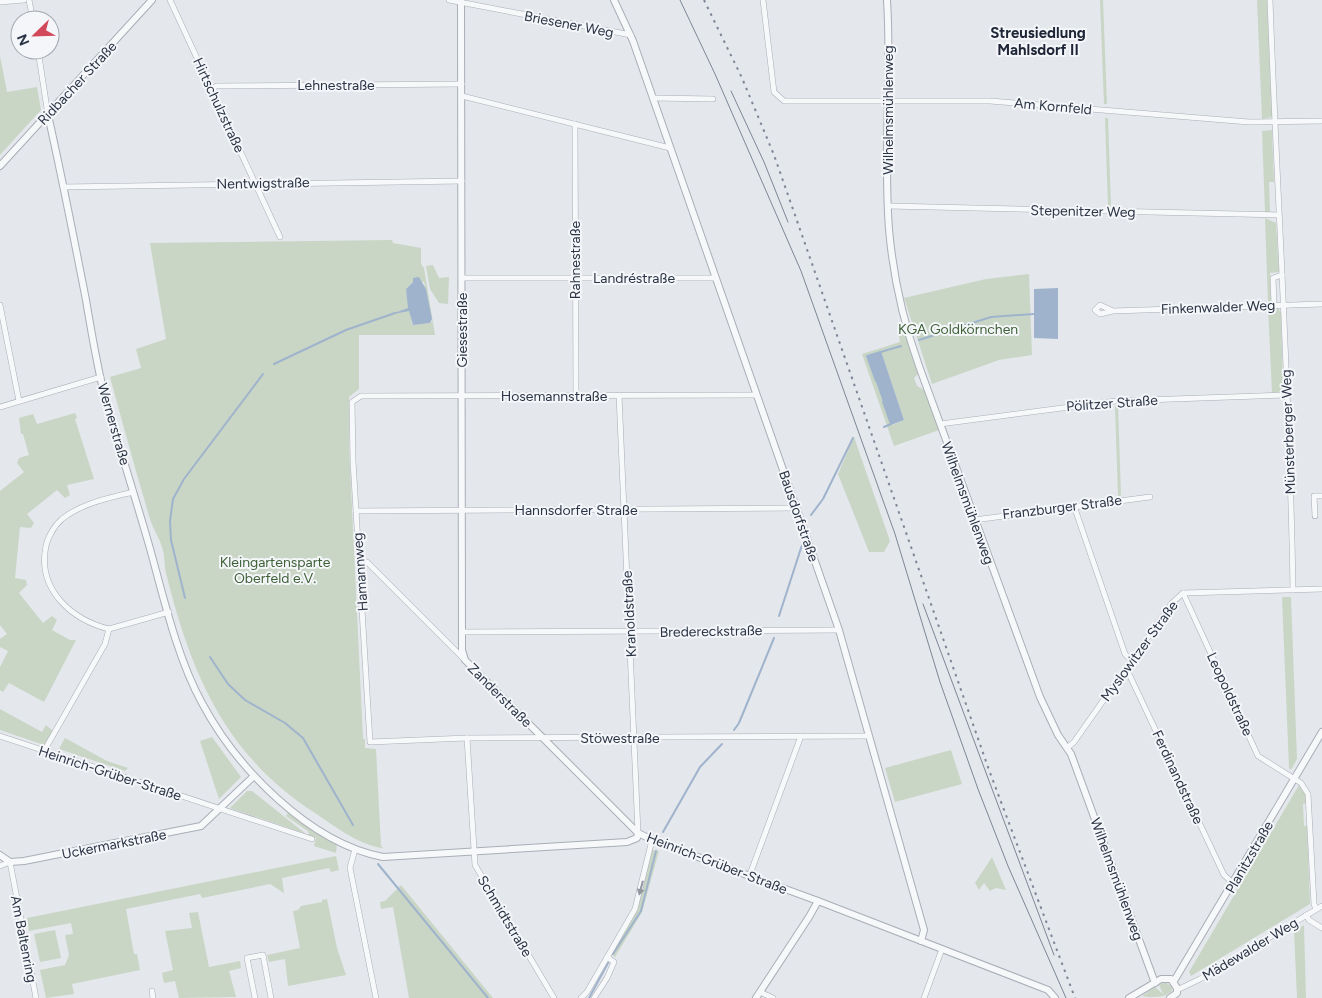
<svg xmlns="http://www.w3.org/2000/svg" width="1322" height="998" font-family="Figtree,sans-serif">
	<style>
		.green { fill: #c9d6c5; fill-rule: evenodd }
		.water { fill: #9fb4cc }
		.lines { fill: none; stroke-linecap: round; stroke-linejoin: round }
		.stream { stroke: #9fb4cc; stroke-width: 2 }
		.minor-casing { stroke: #a9aeb7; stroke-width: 6 }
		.tertiary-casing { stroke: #a9aeb7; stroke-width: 8 }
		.minor { stroke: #f7f8fa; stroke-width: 5 }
		.tertiary { stroke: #f7f8fa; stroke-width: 6 }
		.tram { stroke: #7d8696; stroke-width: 1 }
		.rail { stroke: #7d8696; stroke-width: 2; stroke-dasharray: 2.5 5; stroke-linecap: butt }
		.oneway { fill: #9196a0 }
		.labels { text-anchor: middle; stroke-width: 4; stroke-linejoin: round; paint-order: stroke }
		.street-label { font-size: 14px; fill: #2b3445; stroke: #f4f6f9 }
		.park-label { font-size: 14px; fill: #3f6138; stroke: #f4f6f9 }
		.neighbourhood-label { font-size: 15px; font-weight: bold; fill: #1d2536; stroke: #f4f6f9 }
	</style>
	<rect width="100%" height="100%" fill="#e4e7ec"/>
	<g class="green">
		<path d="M1100,0H1103L1107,104H1104Z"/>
		<path d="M1257,0H1267L1272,113V117L1262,119Z"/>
		<path d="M0,56L7,92L37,87L41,110L0,155Z"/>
		<path d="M1105,118H1108L1111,207H1108Z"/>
		<path d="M1272,130L1274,182H1269L1270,212H1265L1262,131Z"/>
		<path d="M1265,218L1276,223L1279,272L1270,273L1271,302H1268Z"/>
		<path d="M392,240L393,243L421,248V264L424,268L435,335H359V389L349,397V445L363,739H365V748L376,749L381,846L383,848H381C356,843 336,827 315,813C225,755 191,674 166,573C164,564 165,556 162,547C159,537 153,529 150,519C136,472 123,425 110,377L141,368L136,349L166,339L150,243ZM413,282H424L432,321L430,323L412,324L406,289Z"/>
		<path d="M433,265L439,278L449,277L448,304L439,303L430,289L426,266Z"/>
		<path d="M1029,274L1032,355L999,360L932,384L904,298L986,279Z"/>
		<path d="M1268,308H1278L1281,313L1283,389L1280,392L1272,393Z"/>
		<path d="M897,324L902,325L918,374L914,378L917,386L924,390L939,430L894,446L862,354L900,342ZM881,351L904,420L892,425L867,355Z"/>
		<path d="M1115,406H1118L1121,496H1118Z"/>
		<path d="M75,413L77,418L75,419L94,479L67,485L70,495L65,498L57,490L27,514L34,523L31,528L20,527L15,578L26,580L27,585L19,593L43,623L52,616L57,620L52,630L70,640H76L44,702L9,683L3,692L0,690V667L8,651L0,647V639L7,634L0,625V491L24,472L17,463L19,458L29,455L23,434H21L19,418L33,414L37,424Z"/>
		<path d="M854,437L890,541L884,552H869L838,474Z"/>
		<path d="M1282,597H1291L1297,759L1291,770L1289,768Z"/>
		<path d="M0,709L42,732L46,725L53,731L44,745L0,730Z"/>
		<path d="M212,737L241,777L219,799L200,741Z"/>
		<path d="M65,738L107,761L128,768L125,771L59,749Z"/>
		<path d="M951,750L962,784L895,802L885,768Z"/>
		<path d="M1299,785L1305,793L1306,803L1303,804L1304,826H1307L1310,904L1191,976L1189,972Z"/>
		<path d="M247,791H252L306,834L230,808Z"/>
		<path d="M288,813L337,843L336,853L314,846L316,838L308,835L309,832L286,816Z"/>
		<path d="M652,850L659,851L642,912L615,957L611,954L640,899Z"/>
		<path d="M336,856L339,870L331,872L329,868L282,878L284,893L270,884L202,898L200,894L126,909L134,954H137L140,970L72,984L74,994L46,998L40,970L65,965L69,955L65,935L73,934L71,923L29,931L27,918Z"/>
		<path d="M992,857L1006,890L996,888L990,891L984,883L979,890L975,883Z"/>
		<path d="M401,885L493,998H409L393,907L381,909L380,902L385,901Z"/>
		<path d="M327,899L337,948L346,975L288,986L285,959L269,962L267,955L300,948L293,911L298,910L301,906L322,902V900Z"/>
		<path d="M198,912L209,967L240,961L241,968L229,971L236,997L179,998L175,981L164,983L162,973L173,970L165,931L192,928L189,913Z"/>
		<path d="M1304,925L1306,998H1297L1294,931Z"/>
		<path d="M55,930L61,958L40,962L34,934Z"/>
		<path d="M1165,982L1173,987C1172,998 1151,998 1142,996L1155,987L1163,994L1159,985Z"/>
	</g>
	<g class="water">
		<path d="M419,277L426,289L432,319L430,323L413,325L409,311L394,314V313L408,308L406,289L413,282V278Z"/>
		<path d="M1058,288V339L1034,338V289Z"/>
		<path d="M881,351L904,420L891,425L867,356Z"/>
	</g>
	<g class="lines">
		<g class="stream">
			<path d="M919,340L991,317L1034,314"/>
			<path d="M274,364L346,330L395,313"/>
			<path d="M876,381L867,356L901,346"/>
			<path d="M883,402L891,424L884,427"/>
			<path d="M811,515L823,499L853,438"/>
			<path d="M185,598L171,540L170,521L173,499L184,479L263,374"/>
			<path d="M779,616L802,545"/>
			<path d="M210,657L228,684L245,700L285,723L303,738L353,825"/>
			<path d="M734,730L739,723L774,638"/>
			<path d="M663,832L700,767L722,744"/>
			<path d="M378,864L488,998"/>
			<path d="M613,954L641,911L656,851"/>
			<path d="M589,998L608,963"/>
		</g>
		<g class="minor-casing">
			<g id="minor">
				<path d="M29,0L33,20"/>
				<path d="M170,0L280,237"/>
				<path d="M449,0L631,35"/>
				<path d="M763,0L774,92L784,101H990L1249,122L1322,121"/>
				<path d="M1270,0C1277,197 1290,393 1293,590"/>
				<path d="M0,2L24,0"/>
				<path d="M38,50L48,115"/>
				<path d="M211,88L217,86L462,84"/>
				<path d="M462,96L670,148"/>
				<path d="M653,98L713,99"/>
				<path d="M575,124L576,396"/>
				<path d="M63,187L462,181"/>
				<path d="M888,206L1278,215"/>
				<path d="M462,278H716"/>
				<path d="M0,305L19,401"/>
				<path d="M1274,305L1273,278L1282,275"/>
				<path d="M1113,311L1100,314L1095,310L1100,305L1113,311L1322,304"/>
				<path d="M619,395L638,833"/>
				<path d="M756,395L361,396L352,402L353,461L370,742L467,738L869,736"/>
				<path d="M0,407L101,377"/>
				<path d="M940,424L1116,401L1286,395"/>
				<path d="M133,492C109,498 82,503 62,519C53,527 46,540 45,552C40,592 73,620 109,629L169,612"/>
				<path d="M1074,506L1125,654L1131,660"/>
				<path d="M356,511L796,508"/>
				<path d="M1315,516L1314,496H1322"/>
				<path d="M974,520L1150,497"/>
				<path d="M359,562H367L464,659"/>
				<path d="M1183,593L1258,756L1301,783L1308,794L1314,904L1316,909"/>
				<path d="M462,632L839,630"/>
				<path d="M1125,670L1129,674L1224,875L1233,883"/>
				<path d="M0,736L312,839"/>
				<path d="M467,738L475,865L554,998"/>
				<path d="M1067,748L1074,742L1172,603L1183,593L1322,589"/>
				<path d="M44,751L105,644L109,629"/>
				<path d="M355,849L350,868L376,998"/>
				<path d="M0,866L10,862L36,998"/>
				<path d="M749,877L801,736"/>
				<path d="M1306,915L1309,920L1322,928"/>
				<path d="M1177,990L1200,979L1322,906"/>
				<path d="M152,991L153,998"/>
				<path d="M760,992L773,998"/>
				<path d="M255,998L247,958L263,955L271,998"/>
				<path d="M581,998L587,992L635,909L652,840"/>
				<path d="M594,998L607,978L614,962L607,957"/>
				<path d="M924,998L942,949"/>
			</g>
		</g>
		<g class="tertiary-casing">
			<g id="tertiary">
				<path d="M461,0L462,650L465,660L638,833L657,842L818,901L1048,990L1055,998"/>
				<path d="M614,0L633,41L839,630L924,930L921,941"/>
				<path d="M887,0C892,76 883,153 889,229C893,276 903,321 919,366L1040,697L1058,735L1071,754L1155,983"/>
				<path d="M48,115C62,177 74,239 86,300C91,330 96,360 103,389C117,441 134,493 149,545C163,595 177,658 202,703C236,767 309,843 383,857L627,842L637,838L638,833"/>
				<path d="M0,166L152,0"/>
				<path d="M0,855L10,862L24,861L201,826L254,776"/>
				<path d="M1174,981L1322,732"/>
				<path d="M756,998L809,917L818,901"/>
				<path d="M1129,998L1161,979H1171L1177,988V993L1170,998"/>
			</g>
		</g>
		<use href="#minor" class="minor"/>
		<use href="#tertiary" class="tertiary"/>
		<g class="tram">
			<path d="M680,0L715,74L801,271L895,534L940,682L978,789L1008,866L1066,998"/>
			<path d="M731,91L764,162L788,222"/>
			<path d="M923,604L1054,955"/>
		</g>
		<path class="rail" d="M704,0L742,78L774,155L989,770L1075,998"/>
	</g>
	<defs><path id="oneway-solid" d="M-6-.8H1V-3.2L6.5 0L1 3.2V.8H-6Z" transform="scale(1.25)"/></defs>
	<use class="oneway" href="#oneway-solid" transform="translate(641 888) rotate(105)"/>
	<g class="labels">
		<g class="street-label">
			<text transform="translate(569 24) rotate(11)" y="5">Briesener Weg</text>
			<text transform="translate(77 83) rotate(-47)" y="5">Ridbacher Straße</text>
			<text x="336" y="90">Lehnestraße</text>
			<text transform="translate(219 105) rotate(65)" y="5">Hirtschulzstraße</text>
			<text transform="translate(1053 106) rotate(5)" y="5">Am Kornfeld</text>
			<text transform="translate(888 110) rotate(-90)" y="5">Wilhelmsmühlenweg</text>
			<text transform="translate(263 183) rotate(-1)" y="5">Nentwigstraße</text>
			<text transform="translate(1083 211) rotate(1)" y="5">Stepenitzer Weg</text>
			<text transform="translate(575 260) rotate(-90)" y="5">Rahnestraße</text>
			<text x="634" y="283">Landréstraße</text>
			<text transform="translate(1218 307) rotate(-2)" y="5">Finkenwalder Weg</text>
			<text transform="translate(462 330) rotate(-90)" y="5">Giesestraße</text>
			<text x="554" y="401">Hosemannstraße</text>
			<text transform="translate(1112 403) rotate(-4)" y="5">Pölitzer Straße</text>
			<text transform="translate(114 424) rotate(74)" y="5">Wernerstraße</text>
			<text transform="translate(1288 432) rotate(-92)" y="5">Münsterberger Weg</text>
			<text transform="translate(968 503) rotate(70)" y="5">Wilhelmsmühlenweg</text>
			<text transform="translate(1062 507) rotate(-7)" y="5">Franzburger Straße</text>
			<text x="576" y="515">Hannsdorfer Straße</text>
			<text transform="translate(799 516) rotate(71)" y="5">Bausdorfstraße</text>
			<text transform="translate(360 572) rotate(-94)" y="5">Hamannweg</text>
			<text transform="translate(629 614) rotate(-93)" y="5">Kranoldstraße</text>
			<text transform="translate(711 631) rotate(-1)" y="5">Bredereckstraße</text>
			<text transform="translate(1139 651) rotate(-54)" y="5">Myslowitzer Straße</text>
			<text transform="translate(1230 694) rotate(65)" y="5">Leopoldstraße</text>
			<text transform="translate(500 695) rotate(45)" y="5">Zanderstraße</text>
			<text x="620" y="743">Stöwestraße</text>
			<text transform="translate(110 773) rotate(18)" y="5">Heinrich-Grüber-Straße</text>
			<text transform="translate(1178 777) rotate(65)" y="5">Ferdinandstraße</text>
			<text transform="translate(114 844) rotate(-11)" y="5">Uckermarkstraße</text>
			<text transform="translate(1249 857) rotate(-60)" y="5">Planitzstraße</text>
			<text transform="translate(717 863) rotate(21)" y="5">Heinrich-Grüber-Straße</text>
			<text transform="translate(1117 879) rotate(70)" y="5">Wilhelmsmühlenweg</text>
			<text transform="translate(505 916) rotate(59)" y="5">Schmidtstraße</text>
			<text transform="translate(24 939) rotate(79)" y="5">Am Baltenring</text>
			<text transform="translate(1250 949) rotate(-31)" y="5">Mädewalder Weg</text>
		</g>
		<g class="park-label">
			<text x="958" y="334">KGA Goldkörnchen</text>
			<text x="275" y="567">Kleingartensparte<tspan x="275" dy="16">Oberfeld e.V.</tspan></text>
		</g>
		<g class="neighbourhood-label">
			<text x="1038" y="38">Streusiedlung<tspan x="1038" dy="17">Mahlsdorf II</tspan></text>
		</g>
	</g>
	<g transform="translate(35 35) rotate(247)"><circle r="24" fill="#f4f6f9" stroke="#a4a8b1"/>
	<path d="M0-4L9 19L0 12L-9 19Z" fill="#d1495b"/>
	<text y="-8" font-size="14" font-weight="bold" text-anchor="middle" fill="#2b3445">N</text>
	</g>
</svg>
